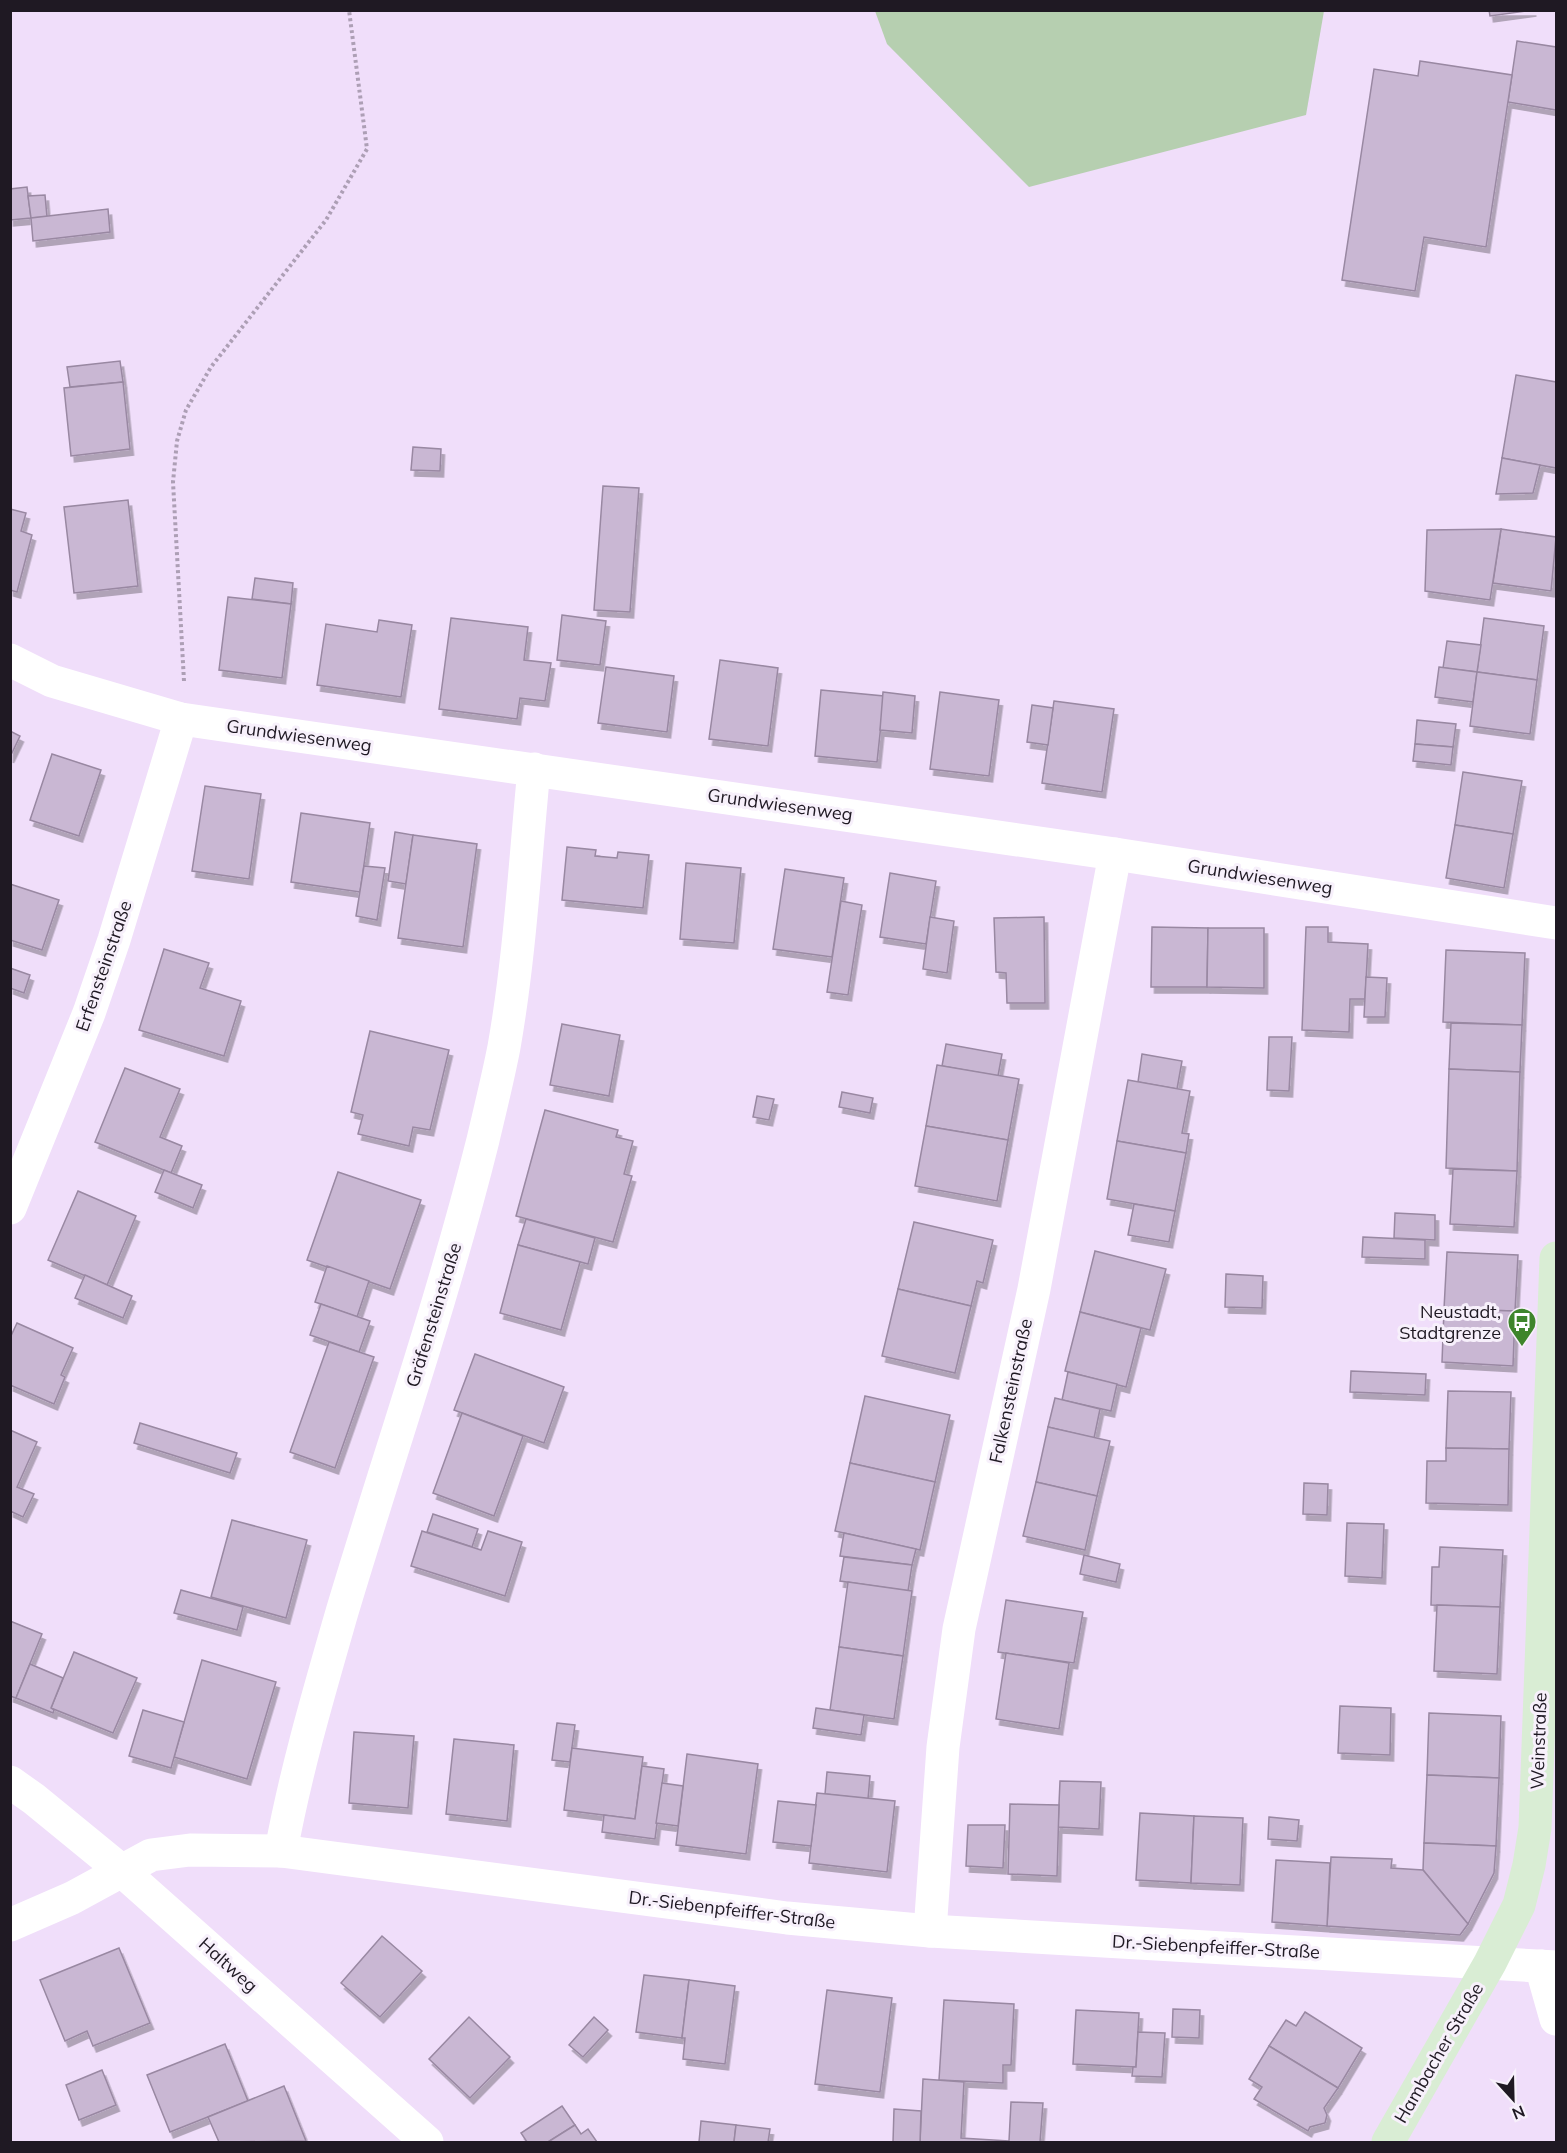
<svg xmlns="http://www.w3.org/2000/svg" width="1567" height="2153" font-family="Mulish,sans-serif">
	<style>
		.green { fill: #b6cfb0 }
		.building { fill: #c9b7d3; stroke: #9988a2; stroke-width: 1.5; filter: url(#shadow) }
		.lines { fill: none; stroke-linecap: round; stroke-linejoin: round }
		.path { stroke: #ad9fb5; stroke-width: 4; stroke-dasharray: 3 3; stroke-linecap: butt }
		.street { stroke: #fff; stroke-width: 33 }
		.secondary { stroke: #d9edd4; stroke-width: 33 }
		.labels { text-anchor: middle; stroke-width: 6; stroke-linejoin: round; paint-order: stroke }
		.street-label { font-size: 18px; fill: #1f1923; stroke: #f7f0fb }
		.poi-label { font-size: 18px; fill: #1f1923; stroke: #f7f0fb; text-anchor: end }
	</style>
	<defs>
		<filter id="shadow"><feDropShadow dx="3.5" dy="6" stdDeviation="0" flood-color="#0004"/></filter>
	</defs>
	<rect width="100%" height="100%" fill="#f0defa"/>
	<path class="green" d="M875,11V10L1324,11L1306,115L1029,187L887,44Z"/>
	<g class="building">
		<path d="M1489,10H1533L1490,16Z"/>
		<path d="M1517,41L1556,47V110L1508,102Z"/>
		<path d="M1420,61L1512,75L1486,247L1424,237L1415,291L1342,280L1374,69L1418,76Z"/>
		<path d="M27,187L31,218L10,220V189Z"/>
		<path d="M45,195L47,217L31,218L28,196Z"/>
		<path d="M108,209L110,232L33,241L31,218Z"/>
		<path d="M120,361L123,382L70,387L67,367Z"/>
		<path d="M1516,375L1556,382V468L1502,458Z"/>
		<path d="M123,382L130,449L71,456L64,388Z"/>
		<path d="M413,447L441,449L440,471L411,470Z"/>
		<path d="M1502,458L1540,465L1533,493L1496,494Z"/>
		<path d="M603,486L639,488L630,612L594,610Z"/>
		<path d="M128,500L138,586L74,593L64,507Z"/>
		<path d="M10,509L26,513L21,531L32,535L17,592L10,590Z"/>
		<path d="M1501,529L1556,537L1551,591L1493,583Z"/>
		<path d="M1501,529L1490,600L1425,591L1427,530Z"/>
		<path d="M255,578L293,583L291,604L252,599Z"/>
		<path d="M228,597L291,604L282,678L219,670Z"/>
		<path d="M562,615L606,621L600,665L557,660Z"/>
		<path d="M451,618L528,627L524,660L551,663L545,701L520,698L517,719L439,709Z"/>
		<path d="M1484,618L1544,626L1537,680L1477,672Z"/>
		<path d="M379,620L412,625L401,697L317,685L326,624L377,632Z"/>
		<path d="M1447,641L1481,645L1477,672L1443,668Z"/>
		<path d="M720,660L778,668L768,746L709,739Z"/>
		<path d="M606,667L674,676L667,732L598,723Z"/>
		<path d="M1439,667L1477,672L1473,702L1435,697Z"/>
		<path d="M1477,672L1537,680L1530,734L1470,726Z"/>
		<path d="M821,690L884,696L877,762L815,756Z"/>
		<path d="M883,692L915,696L912,733L880,730Z"/>
		<path d="M940,692L999,700L989,776L930,769Z"/>
		<path d="M1054,701L1114,709L1102,792L1042,783Z"/>
		<path d="M1032,705L1053,708L1048,745L1027,742Z"/>
		<path d="M1417,720L1456,724L1453,747L1415,744Z"/>
		<path d="M10,731L20,736L10,757Z"/>
		<path d="M1415,744L1453,747L1451,765L1413,761Z"/>
		<path d="M52,754L101,770L79,836L30,820Z"/>
		<path d="M1463,772L1522,781L1513,834L1455,825Z"/>
		<path d="M205,786L261,794L249,879L192,871Z"/>
		<path d="M301,813L370,823L360,892L291,882Z"/>
		<path d="M1455,825L1513,834L1504,888L1446,878Z"/>
		<path d="M395,832L413,835L406,884L388,881Z"/>
		<path d="M413,835L477,844L463,947L398,938Z"/>
		<path d="M567,847L596,850L595,856L617,858L618,852L649,855L643,908L562,900Z"/>
		<path d="M686,863L741,868L734,943L680,939Z"/>
		<path d="M364,866L385,868L377,920L356,916Z"/>
		<path d="M785,869L844,878L832,957L773,949Z"/>
		<path d="M890,873L936,881L926,944L880,937Z"/>
		<path d="M10,884L59,900L42,950L10,940Z"/>
		<path d="M841,901L862,905L848,995L827,992Z"/>
		<path d="M930,917L954,921L947,973L923,969Z"/>
		<path d="M1044,917L1045,1003H1007L1006,973L996,972L994,918Z"/>
		<path d="M1152,927L1208,928L1207,987H1151Z"/>
		<path d="M1306,927H1328V942L1368,944L1365,999H1350L1349,1032L1302,1030Z"/>
		<path d="M1208,928H1264V988L1207,987Z"/>
		<path d="M164,949L209,963L200,988L241,1001L224,1056L139,1030Z"/>
		<path d="M1446,950L1525,953L1522,1025L1443,1022Z"/>
		<path d="M10,968L30,975L24,993L10,988Z"/>
		<path d="M1366,977L1387,978L1385,1017H1364Z"/>
		<path d="M1451,1023L1522,1025L1520,1072L1449,1069Z"/>
		<path d="M562,1024L620,1035L609,1096L550,1085Z"/>
		<path d="M370,1031L449,1050L430,1130L413,1127L409,1146L358,1134L363,1115L351,1112Z"/>
		<path d="M1269,1037H1292L1289,1091L1267,1090Z"/>
		<path d="M946,1044L1002,1054L998,1076L942,1066Z"/>
		<path d="M1142,1054L1182,1061L1177,1089L1138,1082Z"/>
		<path d="M937,1065L1019,1079L1008,1140L926,1126Z"/>
		<path d="M125,1068L180,1089L160,1137L182,1146L171,1173L95,1142Z"/>
		<path d="M1449,1069L1520,1072L1517,1171L1446,1168Z"/>
		<path d="M1128,1080L1190,1091L1182,1133L1189,1134L1186,1153L1117,1141Z"/>
		<path d="M842,1092L873,1098L870,1113L839,1107Z"/>
		<path d="M757,1096L774,1099L769,1120L753,1117Z"/>
		<path d="M545,1110L618,1130L616,1137L633,1141L624,1174L632,1176L613,1242L516,1216Z"/>
		<path d="M926,1126L1008,1140L997,1201L915,1186Z"/>
		<path d="M1117,1141L1186,1153L1175,1211L1107,1199Z"/>
		<path d="M1453,1169L1517,1171L1514,1227L1450,1224Z"/>
		<path d="M164,1170L202,1185L193,1208L155,1192Z"/>
		<path d="M338,1172L421,1200L390,1289L307,1260Z"/>
		<path d="M78,1191L136,1216L107,1285L48,1260Z"/>
		<path d="M1134,1204L1175,1211L1169,1242L1128,1235Z"/>
		<path d="M1395,1213L1435,1215V1240L1394,1238Z"/>
		<path d="M526,1219L595,1238L588,1264L518,1245Z"/>
		<path d="M914,1222L993,1240L983,1283L977,1281L971,1306L898,1289Z"/>
		<path d="M1363,1237L1425,1240V1259L1362,1257Z"/>
		<path d="M518,1245L580,1262L561,1330L500,1313Z"/>
		<path d="M1095,1251L1166,1269L1150,1330L1080,1312Z"/>
		<path d="M1447,1252L1518,1255L1515,1311L1444,1309Z"/>
		<path d="M327,1266L369,1281L357,1317L315,1302Z"/>
		<path d="M1226,1274L1263,1276L1262,1308L1225,1307Z"/>
		<path d="M85,1275L132,1296L123,1318L75,1298Z"/>
		<path d="M898,1289L971,1306L955,1373L882,1356Z"/>
		<path d="M321,1304L370,1321L359,1352L310,1335Z"/>
		<path d="M1444,1309L1515,1311L1513,1366L1442,1362Z"/>
		<path d="M1080,1312L1141,1328L1126,1387L1065,1371Z"/>
		<path d="M17,1323L73,1348L61,1375L65,1377L54,1404L10,1385V1338Z"/>
		<path d="M329,1342L374,1357L335,1468L290,1452Z"/>
		<path d="M475,1354L564,1387L544,1443L454,1410Z"/>
		<path d="M1351,1371L1426,1374L1425,1395L1350,1392Z"/>
		<path d="M1068,1372L1117,1384L1111,1411L1062,1400Z"/>
		<path d="M1448,1391L1511,1392L1509,1449L1446,1448Z"/>
		<path d="M865,1396L950,1415L935,1482L850,1463Z"/>
		<path d="M1055,1398L1100,1409L1094,1438L1048,1427Z"/>
		<path d="M462,1413L523,1436L494,1516L433,1493Z"/>
		<path d="M140,1423L237,1453L230,1473L134,1443Z"/>
		<path d="M1048,1427L1110,1441L1097,1496L1036,1482Z"/>
		<path d="M10,1430L37,1442L17,1487L34,1494L23,1517L10,1511Z"/>
		<path d="M1446,1448L1509,1449L1508,1505L1426,1503L1427,1461H1446Z"/>
		<path d="M850,1463L935,1482L920,1550L835,1531Z"/>
		<path d="M1036,1482L1097,1496L1085,1550L1023,1536Z"/>
		<path d="M1304,1483L1328,1484L1327,1515L1303,1514Z"/>
		<path d="M433,1514L478,1529L472,1547L427,1532Z"/>
		<path d="M232,1520L307,1540L286,1618L211,1597Z"/>
		<path d="M1347,1523L1384,1524L1382,1578L1345,1576Z"/>
		<path d="M422,1531L481,1550L488,1531L522,1542L505,1596L411,1566Z"/>
		<path d="M844,1533L916,1549L912,1565L840,1556Z"/>
		<path d="M1440,1547L1503,1550L1500,1607L1431,1605L1432,1567H1439Z"/>
		<path d="M1084,1555L1120,1564L1116,1582L1080,1574Z"/>
		<path d="M844,1557L912,1565L908,1591L840,1581Z"/>
		<path d="M848,1582L912,1591L903,1656L839,1647Z"/>
		<path d="M181,1590L243,1607L237,1630L174,1613Z"/>
		<path d="M1006,1600L1083,1612L1074,1663L998,1652Z"/>
		<path d="M1437,1605L1500,1607L1497,1674L1434,1671Z"/>
		<path d="M10,1621L42,1634L16,1698L10,1696Z"/>
		<path d="M839,1647L903,1656L894,1719L830,1710Z"/>
		<path d="M74,1652L137,1678L113,1733L51,1708Z"/>
		<path d="M1006,1653L1069,1663L1059,1729L996,1719Z"/>
		<path d="M202,1660L276,1682L247,1779L174,1757Z"/>
		<path d="M30,1664L63,1678L51,1708L54,1710L53,1713L16,1698Z"/>
		<path d="M1340,1706L1391,1708L1390,1755L1338,1753Z"/>
		<path d="M816,1708L864,1715L861,1735L813,1728Z"/>
		<path d="M143,1710L184,1722L171,1768L129,1756Z"/>
		<path d="M1429,1713L1501,1716L1499,1778L1427,1775Z"/>
		<path d="M557,1723L575,1725L570,1762L552,1760Z"/>
		<path d="M354,1732L414,1736L408,1808L349,1803Z"/>
		<path d="M454,1739L514,1745L507,1821L446,1814Z"/>
		<path d="M572,1748L643,1757L635,1819L564,1810Z"/>
		<path d="M687,1754L758,1764L746,1854L676,1845Z"/>
		<path d="M642,1766L664,1769L655,1839L602,1832L604,1815L635,1819Z"/>
		<path d="M827,1772L870,1776L868,1799L825,1794Z"/>
		<path d="M1427,1775L1499,1778L1496,1846L1424,1843Z"/>
		<path d="M1060,1781L1101,1782L1099,1829L1058,1827Z"/>
		<path d="M662,1783L683,1786L678,1826L656,1823Z"/>
		<path d="M817,1793L895,1801L887,1872L809,1863Z"/>
		<path d="M778,1801L816,1805L811,1846L773,1842Z"/>
		<path d="M1010,1804L1059,1805L1057,1876L1008,1874Z"/>
		<path d="M1140,1813L1194,1816L1191,1883L1136,1880Z"/>
		<path d="M1194,1816L1243,1818L1240,1885L1191,1883Z"/>
		<path d="M1269,1817L1299,1820L1297,1841L1268,1839Z"/>
		<path d="M968,1825H1005L1003,1868L966,1866Z"/>
		<path d="M1424,1843L1496,1846L1494,1873L1468,1924L1423,1870Z"/>
		<path d="M1331,1857L1392,1859L1391,1868L1423,1870L1468,1924L1460,1935L1327,1926Z"/>
		<path d="M1276,1860L1330,1863L1327,1926L1272,1922Z"/>
		<path d="M382,1936L422,1971L380,2017L341,1983Z"/>
		<path d="M119,1948L150,2023L93,2046L87,2031L65,2041L40,1980Z"/>
		<path d="M644,1975L689,1980L682,2038L636,2032Z"/>
		<path d="M689,1980L735,1986L725,2064L683,2059L685,2038H682Z"/>
		<path d="M827,1990L892,1998L880,2092L815,2084Z"/>
		<path d="M944,2000L1014,2004L1011,2065H1003V2083L939,2080Z"/>
		<path d="M1173,2009L1200,2010L1199,2038L1172,2037Z"/>
		<path d="M1076,2010L1139,2013L1136,2067L1073,2064Z"/>
		<path d="M1305,2012L1362,2048L1338,2088L1269,2046L1286,2020L1296,2026Z"/>
		<path d="M469,2017L510,2057L470,2098L429,2059Z"/>
		<path d="M594,2017L608,2030L583,2057L569,2045Z"/>
		<path d="M1138,2032L1165,2033L1162,2077L1132,2076L1133,2067H1136Z"/>
		<path d="M225,2044L248,2101L170,2132L147,2075Z"/>
		<path d="M1269,2046L1338,2088L1324,2108L1327,2115L1325,2123L1310,2127L1308,2131L1254,2099L1262,2087L1249,2079Z"/>
		<path d="M102,2070L116,2105L79,2120L66,2085Z"/>
		<path d="M923,2079L964,2082L961,2138L1009,2141L1011,2102L1043,2103L1040,2142H920Z"/>
		<path d="M284,2086L306,2141L219,2142L208,2117Z"/>
		<path d="M562,2106L575,2125L548,2142H527L521,2133Z"/>
		<path d="M894,2109L921,2111L920,2142H893Z"/>
		<path d="M701,2121L736,2125L734,2142H699Z"/>
		<path d="M575,2125L581,2134L588,2129L597,2142H548Z"/>
		<path d="M736,2125L770,2129L768,2142H734Z"/>
	</g>
	<g class="lines">
		<path class="path" d="M184,681L173,482L177,441L186,410L211,367L326,220L367,149L349,10"/>
		<g class="street">
			<path d="M10,660L52,681L181,719L1115,854L1556,923"/>
			<path d="M10,1208L89,1013L114,940L181,719"/>
			<path d="M10,1782L34,1799L122,1871L427,2142"/>
			<path d="M281,1851C296,1770 319,1692 342,1612C389,1455 443,1300 483,1140C490,1110 498,1078 504,1047C520,956 525,861 534,769"/>
			<path d="M10,1925L72,1898L151,1855L190,1850L281,1851L787,1918L930,1931L1556,1967"/>
			<path d="M930,1931L943,1747L959,1629L1034,1289L1115,854"/>
			<path d="M1541,1966L1556,2019"/>
		</g>
		<path class="secondary" d="M1388,2142L1490,1963L1519,1905L1529,1865L1535,1828L1556,1258"/>
	</g>
	<defs>
		<g id="bus-pin" transform="scale(1.5)"><path d="M0 17L-7.5 6A9.5 9.5 0 1 1 7.5 6Z" fill="#3e852b" stroke="#f7f0fb"/><path d="M-5-6H5V4H4V6H2V4H-2V6H-4V4H-5ZM-3.5-4V0h7V-4ZM-3.5 1.2v1.5H-2V1.2ZM2 1.2v1.5H3.5V1.2Z" fill="#fff"/></g>
	</defs>
	<g fill-rule="evenodd">
		<use href="#bus-pin" x="1522" y="1322"/>
	</g>
	<g class="labels">
		<g class="street-label">
			<text transform="translate(299 736) rotate(8)" y="6">Grundwiesenweg</text>
			<text transform="translate(780 805) rotate(8)" y="6">Grundwiesenweg</text>
			<text transform="translate(1260 877) rotate(9)" y="6">Grundwiesenweg</text>
			<text transform="translate(104 966) rotate(-71)" y="6">Erfensteinstraße</text>
			<text transform="translate(434 1315) rotate(-73)" y="6">Gräfensteinstraße</text>
			<text transform="translate(1011 1391) rotate(-78)" y="6">Falkensteinstraße</text>
			<text transform="translate(1539 1741) rotate(-88)" y="6">Weinstraße</text>
			<text transform="translate(732 1910) rotate(7)" y="6">Dr.-Siebenpfeiffer-Straße</text>
			<text transform="translate(1216 1947) rotate(3)" y="6">Dr.-Siebenpfeiffer-Straße</text>
			<text transform="translate(228 1965) rotate(42)" y="6">Haltweg</text>
			<text transform="translate(1439 2053) rotate(-60)" y="6">Hambacher Straße</text>
		</g>
		<g class="poi-label">
			<text x="1501" y="1318">Neustadt,<tspan x="1501" dy="21">Stadtgrenze</tspan></text>
		</g>
	</g>
	<rect width="1567" height="2153" fill="none" stroke="#1f1923" stroke-width="24"/>
	<g transform="translate(1513 2099) rotate(158)" stroke="#f7f0fb" stroke-width="4.5" paint-order="stroke">
	<path d="M0-4.5L10 22L0 15L-10 22Z" fill="#1f1923"/>
	<text y="-9" font-size="16" font-weight="bold" text-anchor="middle" fill="#1f1923">N</text>
	</g>
</svg>
